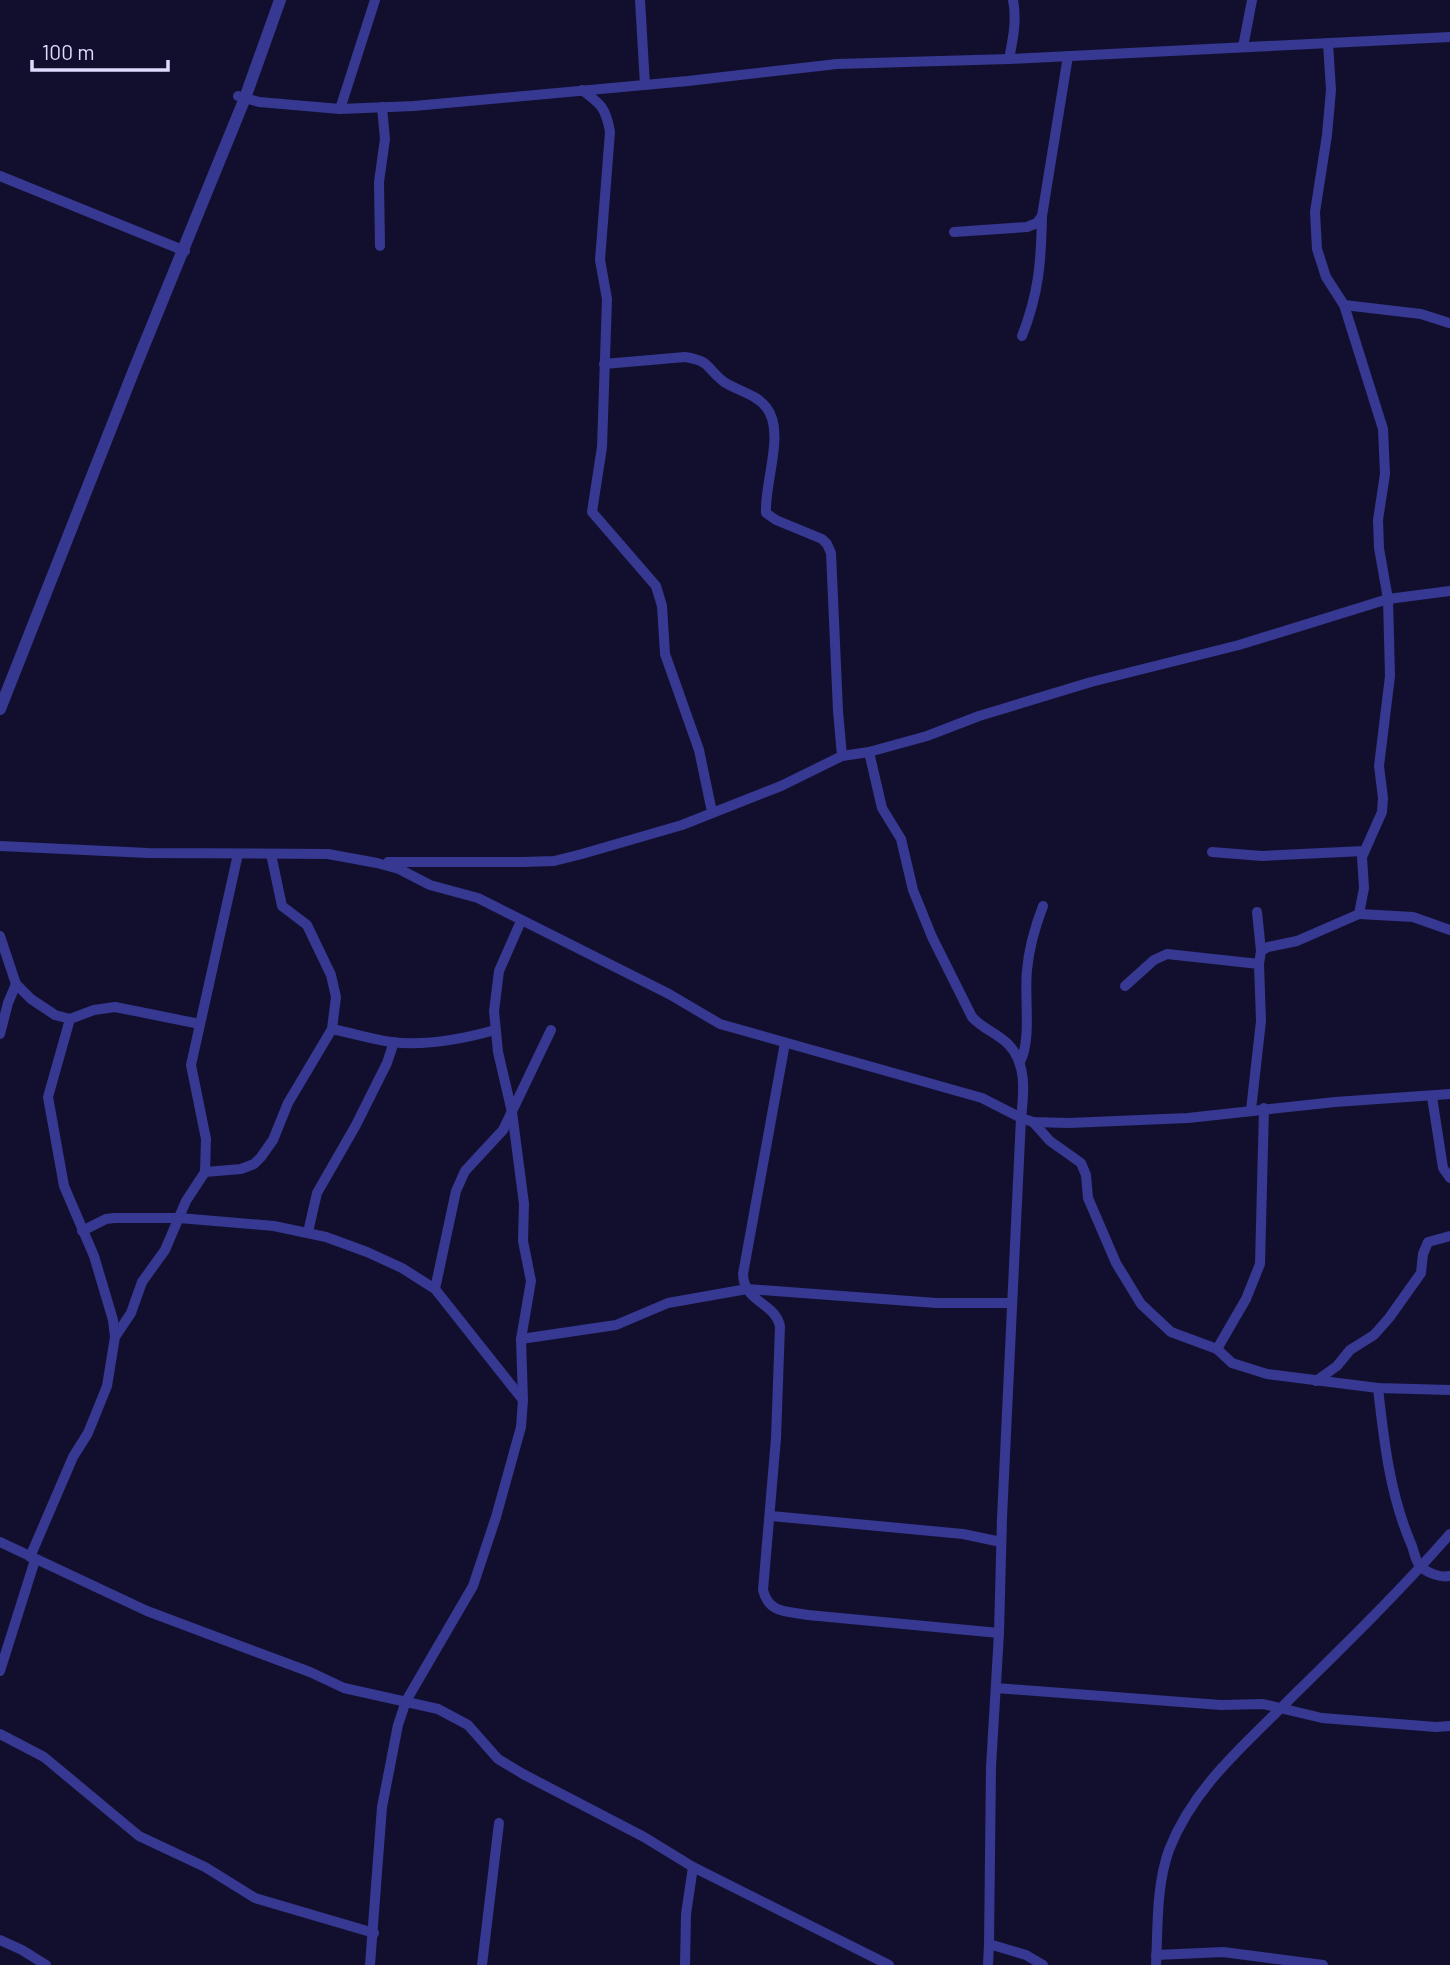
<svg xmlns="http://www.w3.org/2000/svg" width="1450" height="1965" font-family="Barlow,sans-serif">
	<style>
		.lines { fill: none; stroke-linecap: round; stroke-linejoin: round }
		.minor { stroke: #363891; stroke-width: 10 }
		.tertiary { stroke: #363891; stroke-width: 12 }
	</style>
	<rect width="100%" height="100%" fill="#120f2e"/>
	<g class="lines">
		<g class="minor">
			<path d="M640,0L645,85"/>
			<path d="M1243,47L1252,0"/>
			<path d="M1009,59C1013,39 1017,20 1013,0"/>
			<path d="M582,90C601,104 606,108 610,132L600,260L607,299L602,447L592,512L656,586L662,606L665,654L699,750L712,812"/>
			<path d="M238,96L259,102L340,109L414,106L688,81L837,64L1009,59L1450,37"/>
			<path d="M340,109L375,0"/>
			<path d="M0,176L185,251"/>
			<path d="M954,232L1027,227L1037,223L1042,216L1068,56"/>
			<path d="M380,246L379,182L385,139L382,107"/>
			<path d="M1344,305L1421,314L1449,323"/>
			<path d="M1022,336C1039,293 1041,262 1042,217"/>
			<path d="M604,364L685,357C712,361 706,369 724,382C738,391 756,394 766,407C786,431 764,483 766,513L776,520L822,539L827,544L831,553L838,711L842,756"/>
			<path d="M869,752L882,808L901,839L913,890L932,937L972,1017C983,1029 997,1033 1008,1044C1027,1063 1024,1093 1021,1118L1033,1122L1069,1123L1188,1118L1335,1102L1450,1094"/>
			<path d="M0,846L148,853L328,854L377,863L399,869L430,885L478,898L669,994L720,1024L982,1098L1021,1118L1002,1518L999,1633L991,1767L989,1944L1026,1955L1043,1965"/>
			<path d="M1212,852L1262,856L1364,851"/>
			<path d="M388,862H523L554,861L582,854L682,825L781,786L842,756L869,752L927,736L979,716L1091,682L1239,645L1388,599L1450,591"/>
			<path d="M1257,912L1261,951"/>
			<path d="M1359,914L1413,917L1450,930"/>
			<path d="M0,936L16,984L31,999L55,1015L70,1019L94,1010L115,1007L200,1024"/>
			<path d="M1125,986L1154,960L1167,954L1259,964"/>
			<path d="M332,1029C352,1033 371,1039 391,1042C424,1046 463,1039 495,1030"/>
			<path d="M0,1034L8,1003L16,984"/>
			<path d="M785,1043L743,1274C744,1303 775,1302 780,1326L776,1438L763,1590C769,1614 787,1611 808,1615L999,1633"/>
			<path d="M1020,1062C1032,1039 1024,997 1027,970C1029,947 1035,927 1043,906"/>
			<path d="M1432,1097L1443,1168L1450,1178"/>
			<path d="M1251,1110L1261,1021L1259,964L1261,951L1268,947L1297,941L1359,914L1364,888L1362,857L1382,812L1383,798L1379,766L1390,676L1388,599L1379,548L1378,520L1385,474L1383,429L1344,305L1326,277L1317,249L1315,212L1327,135L1331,90L1328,43"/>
			<path d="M1033,1122L1050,1141L1081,1163L1086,1175L1088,1198L1116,1263L1141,1304L1171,1332L1217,1349L1232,1363L1267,1374L1378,1388L1450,1390"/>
			<path d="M205,1172L241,1169L254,1164L261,1157L273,1140L288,1103L332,1029L336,997L331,975L307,925L282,906L271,854"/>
			<path d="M82,1231L106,1219L114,1218H179L274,1226L326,1237L367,1252L402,1268L435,1289L523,1400"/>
			<path d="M308,1232L317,1193L356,1125L387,1063L394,1042"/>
			<path d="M435,1289L456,1191L465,1171L503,1130L551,1030"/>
			<path d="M115,1337L131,1313L142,1282L165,1250L186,1201L205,1172L206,1139L191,1065L238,854"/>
			<path d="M521,1339L616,1325L668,1303L747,1289L936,1303H1012"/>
			<path d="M1217,1349L1246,1299L1260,1264L1264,1108"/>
			<path d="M1316,1381L1337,1366L1350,1350L1374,1335L1389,1318L1421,1273L1423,1254L1428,1242L1450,1236"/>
			<path d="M1378,1388C1384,1442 1390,1496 1412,1546C1414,1552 1416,1562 1420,1566C1427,1573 1441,1578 1450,1576"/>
			<path d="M771,1516L963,1534L1001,1542"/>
			<path d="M0,1542L147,1611L310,1672L344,1688L438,1709L468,1725L498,1759L523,1774L644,1837L693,1867L889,1965"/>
			<path d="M30,1557L73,1457L88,1433L107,1386L115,1337L113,1320L94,1256L64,1186L48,1097L70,1019"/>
			<path d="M0,1671L35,1560"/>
			<path d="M996,1688L1221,1705L1263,1704L1322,1718L1436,1727L1450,1726"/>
			<path d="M0,1734L44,1757L139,1836L205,1867L255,1898L374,1933"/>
			<path d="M0,1940L22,1950L46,1965"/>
			<path d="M1156,1955L1223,1952L1323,1965"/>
			<path d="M370,1965L382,1807L398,1725L406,1701L473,1586L496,1517L521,1427L523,1400L521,1339L531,1281L523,1241L524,1204L512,1112L498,1052L494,1011L499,971L521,921"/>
			<path d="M482,1965L499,1823"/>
			<path d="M685,1965L686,1914L693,1867"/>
			<path d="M988,1965L989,1944"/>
			<path d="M1156,1965C1158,1927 1156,1886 1169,1850C1194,1785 1248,1742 1295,1694C1348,1642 1401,1590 1450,1534"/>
		</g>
		<path class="tertiary" d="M0,709L134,370L245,98L280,0"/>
	</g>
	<path d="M32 60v10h136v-10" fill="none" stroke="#dedcff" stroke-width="3.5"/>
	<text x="42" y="60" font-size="21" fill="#dedcff" stroke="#120f2e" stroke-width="5" paint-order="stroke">100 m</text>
</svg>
